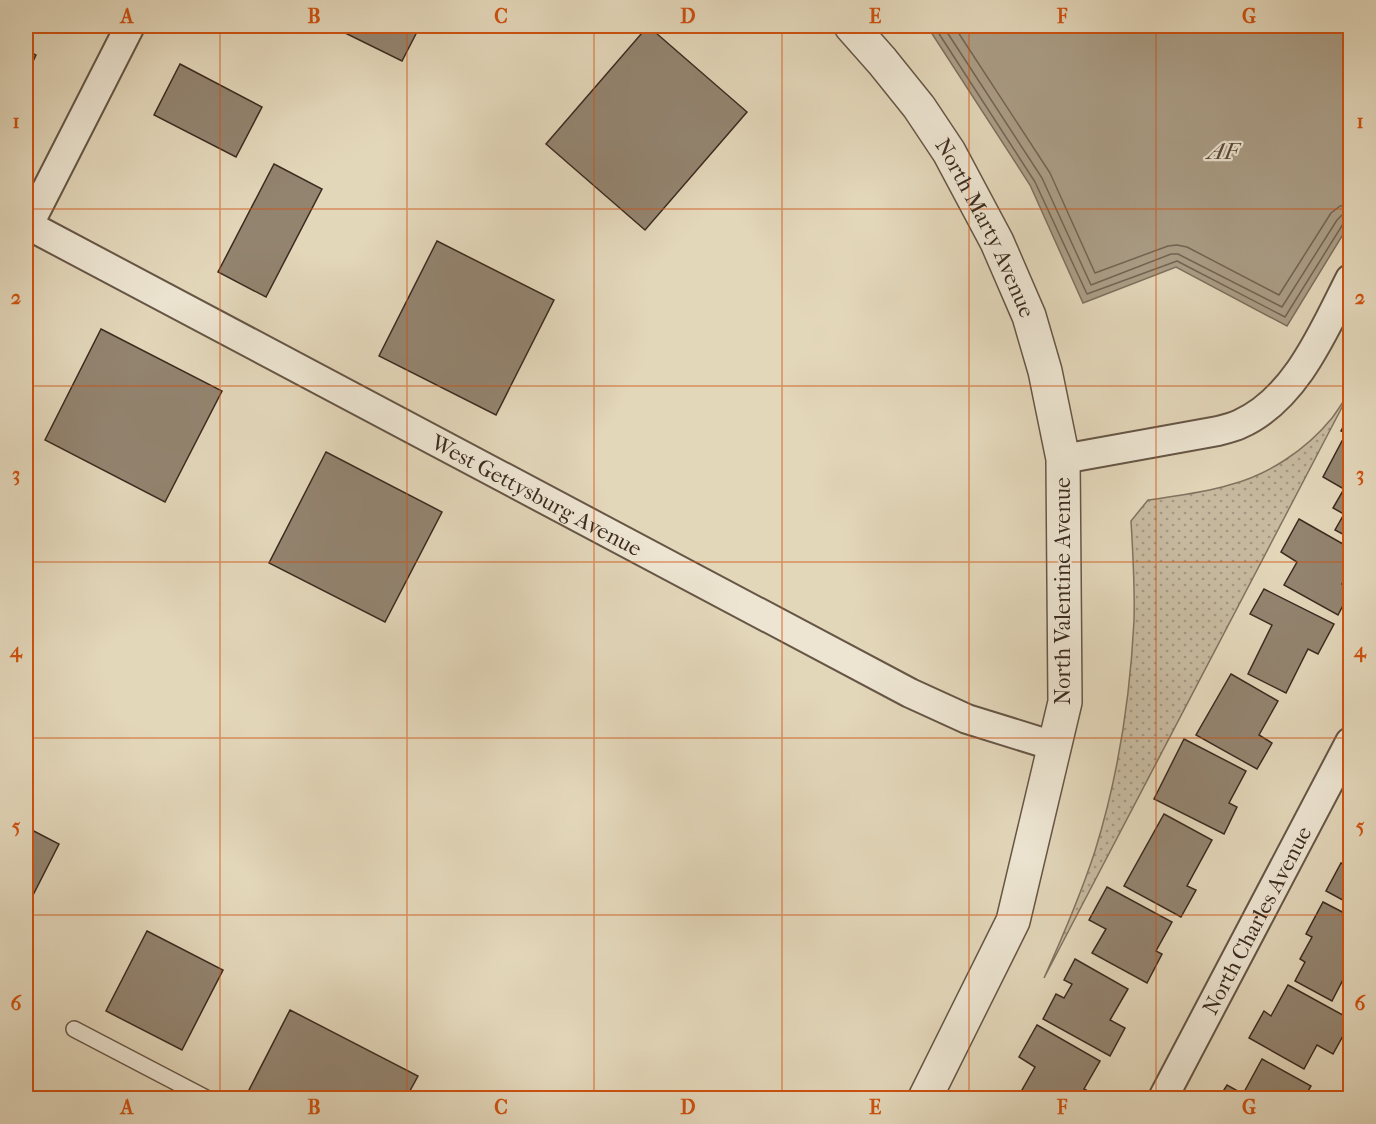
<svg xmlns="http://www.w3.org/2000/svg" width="1376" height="1124" font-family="'IM FELL French Canon',serif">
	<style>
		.grass { fill: url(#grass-dots); stroke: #827260; stroke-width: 1.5 }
		.water { fill: #aa9d86; stroke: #7e6f5d; stroke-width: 1.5 }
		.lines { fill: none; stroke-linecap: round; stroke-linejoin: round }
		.shore { stroke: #736453; stroke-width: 1.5 }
		.building { fill: #938470; stroke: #3c2b20; stroke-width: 1.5 }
		.service-casing { stroke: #665646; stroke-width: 18 }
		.minor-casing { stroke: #665646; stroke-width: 32 }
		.tertiary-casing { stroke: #665646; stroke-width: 36 }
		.service { stroke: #ede5d2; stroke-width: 15 }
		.minor { stroke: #ede5d2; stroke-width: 28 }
		.tertiary { stroke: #ede5d2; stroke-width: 33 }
		.grid { fill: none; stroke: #ce520f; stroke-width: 1.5; stroke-opacity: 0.55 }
		.labels { text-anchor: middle; stroke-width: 4.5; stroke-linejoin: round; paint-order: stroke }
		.street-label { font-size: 22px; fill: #3c2b20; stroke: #ede5d2 }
		.water-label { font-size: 24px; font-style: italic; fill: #58483a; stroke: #ede5d2 }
		.neatline { fill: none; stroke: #ce520f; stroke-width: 2 }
		.grid-label { font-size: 20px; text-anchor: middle; font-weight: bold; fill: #ce520f }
	</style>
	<defs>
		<pattern id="grass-dots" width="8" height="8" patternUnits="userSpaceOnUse" patternTransform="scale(1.5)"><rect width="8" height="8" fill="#c7baa0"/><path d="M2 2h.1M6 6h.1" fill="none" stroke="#a39782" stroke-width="1.8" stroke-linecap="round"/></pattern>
	</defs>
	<rect width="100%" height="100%" fill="#e3d7ba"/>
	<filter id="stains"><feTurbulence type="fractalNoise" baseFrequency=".00333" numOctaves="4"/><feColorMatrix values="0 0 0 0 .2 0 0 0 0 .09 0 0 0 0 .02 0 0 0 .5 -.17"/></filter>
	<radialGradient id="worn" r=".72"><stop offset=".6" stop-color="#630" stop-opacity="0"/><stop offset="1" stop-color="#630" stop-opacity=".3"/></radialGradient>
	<path class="grass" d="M1350,392L1328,434L1044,978C1063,936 1081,894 1095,851C1118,777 1130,699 1134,621C1135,588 1133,554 1131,521L1148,500C1175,496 1203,493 1229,485C1268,475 1306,450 1332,418C1338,410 1344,400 1350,392Z"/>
	<path class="water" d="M927,26H1350V223L1287,326L1176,267L1083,303L1030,185Z"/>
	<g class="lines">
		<g class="shore">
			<path d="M934,26L1035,182L1087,294L1177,261L1285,317L1343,224L1346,222L1350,221"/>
			<path d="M943,26L1042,178L1091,285L1171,254H1178L1282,307L1337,220L1342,215L1350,214"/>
			<path d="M954,26L1050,173L1095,273L1168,246L1177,245L1187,247L1279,295L1331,213L1340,206L1350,205"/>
		</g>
	</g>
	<g class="building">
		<path d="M331,26H420L402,61Z"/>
		<path d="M648,26L747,112L645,230L546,144Z"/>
		<path d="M26,50L36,55L26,76Z"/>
		<path d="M180,64L262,107L236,157L154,115Z"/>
		<path d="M274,164L322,189L266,297L218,272Z"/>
		<path d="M437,241L554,300L496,415L379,356Z"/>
		<path d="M101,329L222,391L165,502L45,440Z"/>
		<path d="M1350,414V435L1341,431Z"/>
		<path d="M1342,441L1350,445V538L1335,530L1344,514L1333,508L1344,489L1323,477Z"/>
		<path d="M326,452L442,512L385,622L269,563Z"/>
		<path d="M1299,519L1350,548V569L1342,584L1350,589V592L1338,615L1284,585L1297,562L1281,552Z"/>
		<path d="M1264,589L1334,624L1318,654L1308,649L1286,693L1248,674L1272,625L1250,614Z"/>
		<path d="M1231,674L1278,701L1259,735L1272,743L1257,769L1196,735Z"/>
		<path d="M1184,739L1246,771L1229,803L1237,807L1224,834L1154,799Z"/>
		<path d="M1164,814L1212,840L1187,886L1196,890L1181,917L1124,886Z"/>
		<path d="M26,827L59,844L30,901L26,899Z"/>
		<path d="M1341,863L1349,867L1350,865V904L1326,891Z"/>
		<path d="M1107,887L1172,922L1156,951L1162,954L1147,983L1092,953L1106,929L1089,920Z"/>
		<path d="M1323,902L1350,916V966L1332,1001L1295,981L1305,962L1300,959L1312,937L1306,934Z"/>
		<path d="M147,931L223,970L182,1050L106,1011Z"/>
		<path d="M1075,959L1128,989L1110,1020L1125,1028L1110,1056L1043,1019L1056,994L1064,998L1072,984L1064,980Z"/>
		<path d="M1288,985L1350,1019V1023L1333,1054L1317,1045L1304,1069L1249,1038L1264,1011L1271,1016Z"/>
		<path d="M290,1010L418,1076L406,1098H267L249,1090Z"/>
		<path d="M1037,1025L1100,1061L1084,1089L1092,1093L1089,1098H1038L1022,1090L1035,1067L1019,1057Z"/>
		<path d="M1262,1059L1311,1086L1304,1098H1219L1227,1085L1243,1094Z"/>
	</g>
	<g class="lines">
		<g class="service-casing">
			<path id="service" d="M74,1029L206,1098"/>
		</g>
		<g class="minor-casing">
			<g id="minor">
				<path id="s1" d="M28,225L910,693L967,719L1054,746"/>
				<path d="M26,230L130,26"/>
				<path d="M1063,459L1218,431C1226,429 1234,427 1240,424C1296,399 1324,330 1350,279"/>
				<path id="s2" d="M1163,1098L1350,742"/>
			</g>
		</g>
		<g class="tertiary-casing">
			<g id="tertiary">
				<path id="s3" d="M851,26L882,61L919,107L949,152L997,242L1029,316L1045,371L1063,459L1065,702L1013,921L925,1098"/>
			</g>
		</g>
		<use href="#service" class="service"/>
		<use href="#minor" class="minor"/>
		<use href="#tertiary" class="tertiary"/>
	</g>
	<path class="grid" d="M220,26V1098M407,26V1098M594,26V1098M782,26V1098M969,26V1098M1156,26V1098M26,209H1350M26,386H1350M26,562H1350M26,738H1350M26,915H1350"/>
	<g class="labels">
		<g class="street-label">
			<text dy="8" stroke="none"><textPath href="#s3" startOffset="244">North Marty Avenue</textPath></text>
			<text dy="8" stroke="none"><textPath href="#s1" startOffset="576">West Gettysburg Avenue</textPath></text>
			<text transform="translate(1062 591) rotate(-90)" y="8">North Valentine Avenue</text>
			<text dy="8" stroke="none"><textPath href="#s2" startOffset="201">North Charles Avenue</textPath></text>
		</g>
		<g class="water-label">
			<text x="1223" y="159">AF</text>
		</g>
	</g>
	<rect width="1376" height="1124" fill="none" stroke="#e3d7ba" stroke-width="66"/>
	<rect x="33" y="33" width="1310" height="1058" class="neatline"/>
	<g class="grid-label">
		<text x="127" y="23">A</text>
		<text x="314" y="23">B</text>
		<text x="501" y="23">C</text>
		<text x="688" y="23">D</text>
		<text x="875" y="23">E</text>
		<text x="1062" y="23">F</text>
		<text x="1249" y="23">G</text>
		<text x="16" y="128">1</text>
		<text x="1360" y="128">1</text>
		<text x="16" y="304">2</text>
		<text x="1360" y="304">2</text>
		<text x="16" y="481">3</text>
		<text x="1360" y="481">3</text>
		<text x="16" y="657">4</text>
		<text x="1360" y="657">4</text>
		<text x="16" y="833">5</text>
		<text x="1360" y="833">5</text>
		<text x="16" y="1010">6</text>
		<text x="1360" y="1010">6</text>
		<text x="127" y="1114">A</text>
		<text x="314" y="1114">B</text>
		<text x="501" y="1114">C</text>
		<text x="688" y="1114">D</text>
		<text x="875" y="1114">E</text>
		<text x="1062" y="1114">F</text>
		<text x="1249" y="1114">G</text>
	</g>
	<rect width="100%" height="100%" filter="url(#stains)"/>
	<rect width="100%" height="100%" fill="url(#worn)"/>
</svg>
